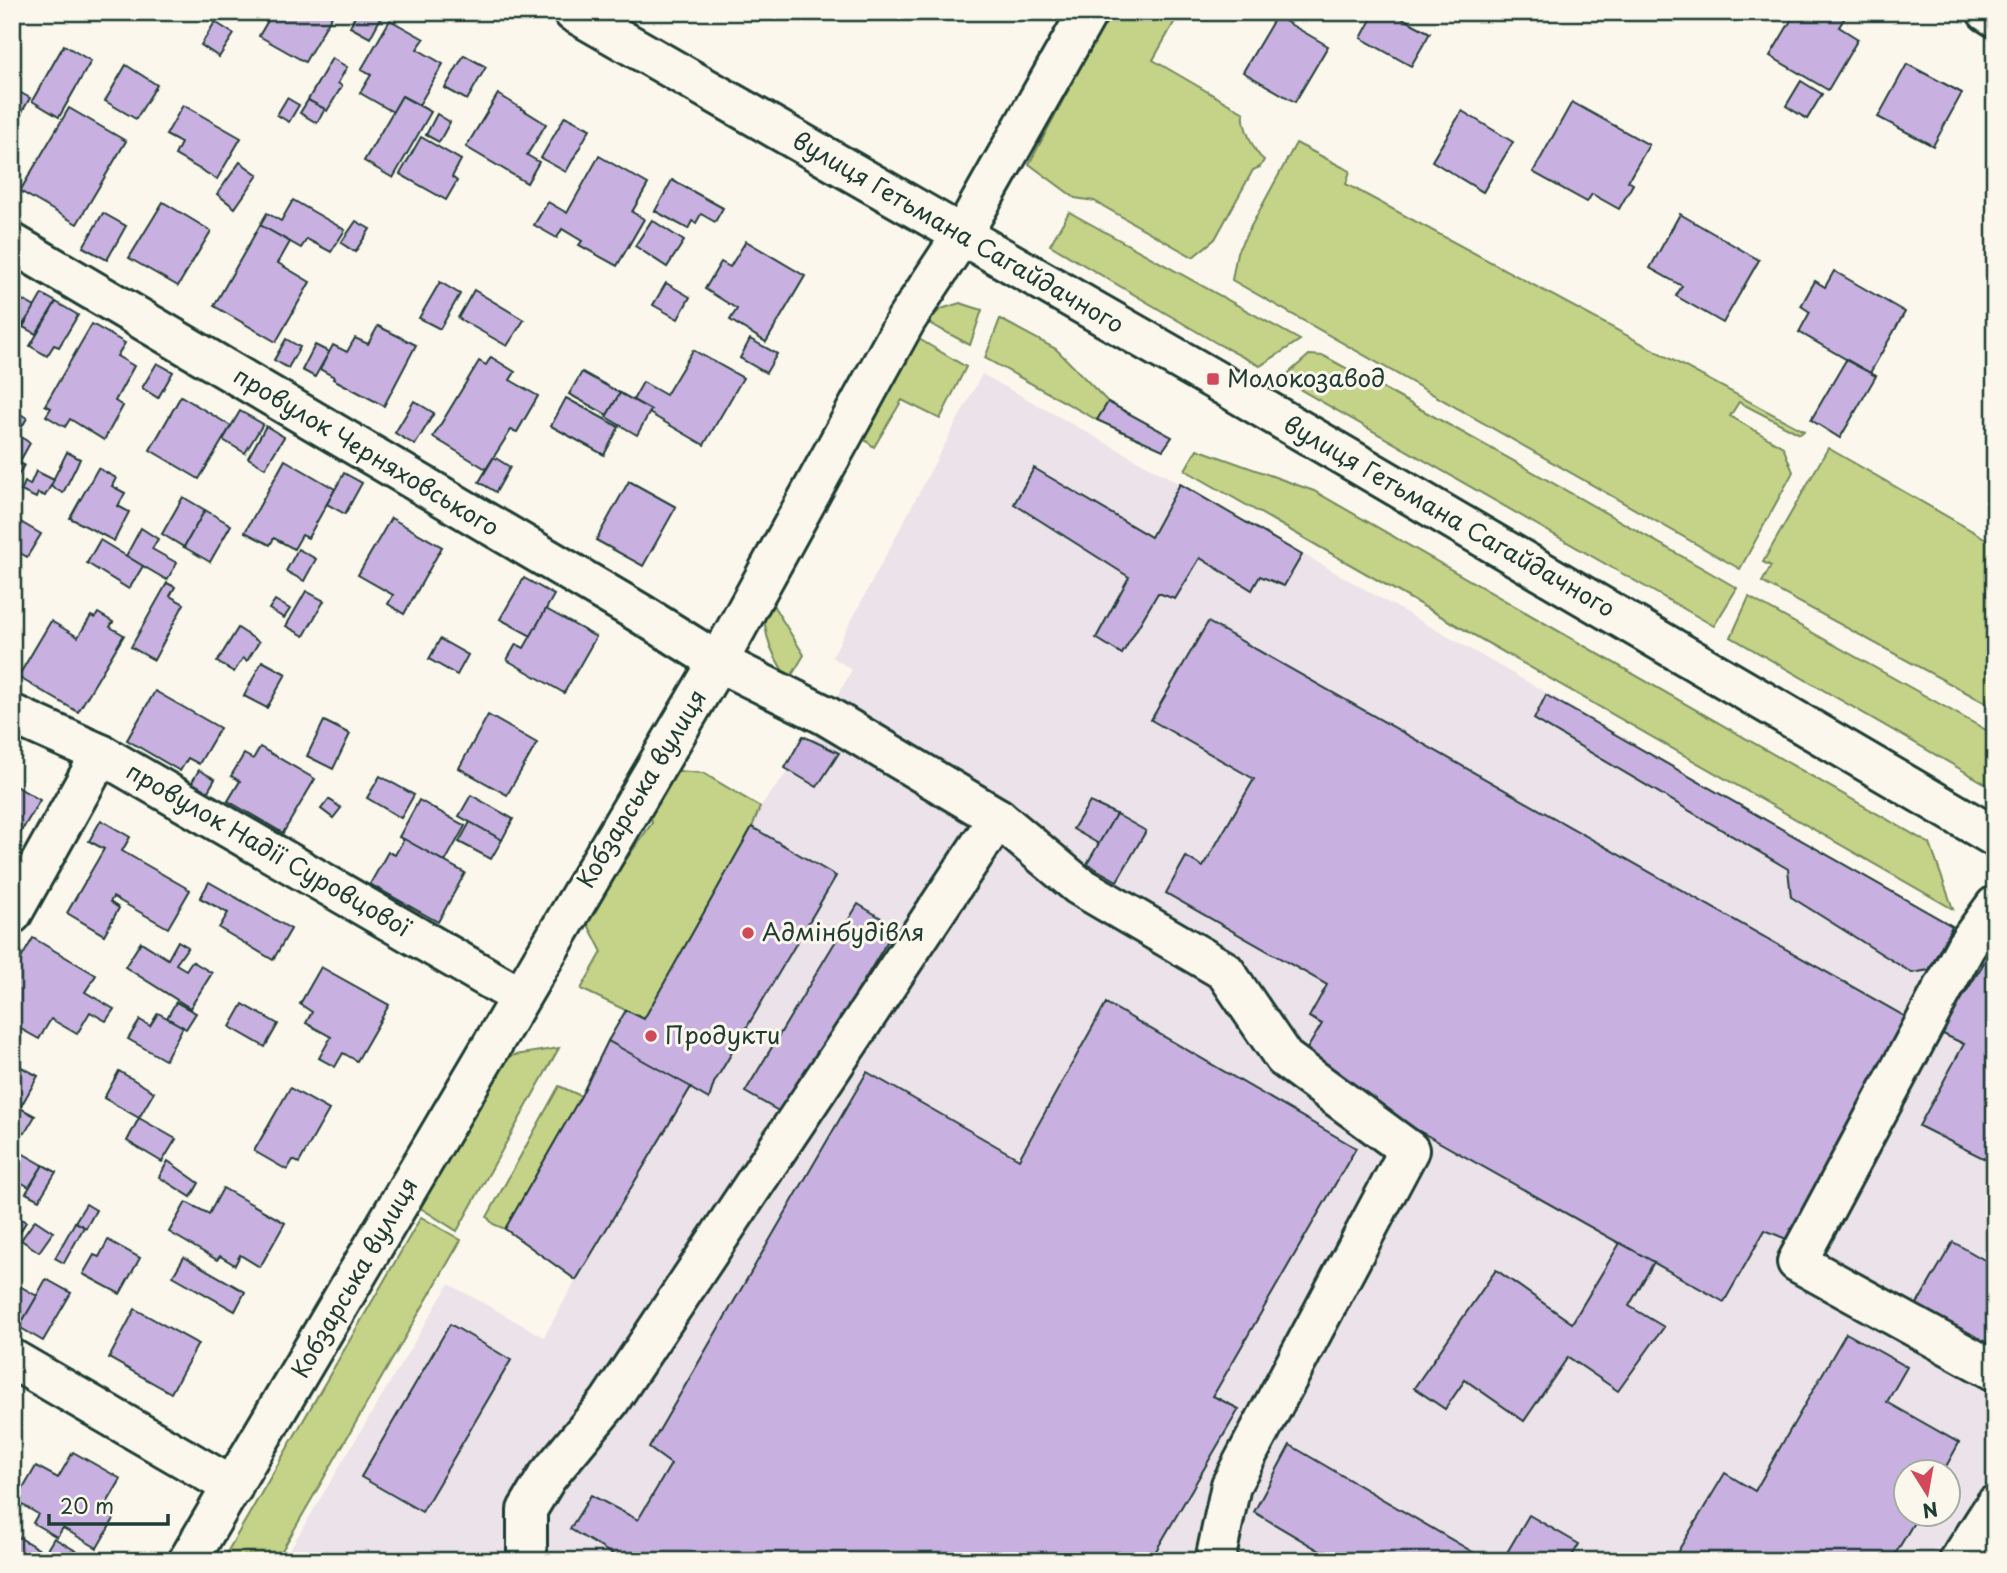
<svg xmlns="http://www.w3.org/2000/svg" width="2007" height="1573" font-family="'Playpen Sans',sans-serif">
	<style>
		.built { fill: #ece2e9; fill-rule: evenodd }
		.green { fill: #c4d387; stroke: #72885e; stroke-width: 2 }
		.building { fill: #c8b1e1; stroke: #1f3d34; stroke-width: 2 }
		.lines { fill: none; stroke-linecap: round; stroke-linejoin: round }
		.minor-casing { stroke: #1f3d34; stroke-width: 44 }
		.major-casing { stroke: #1f3d34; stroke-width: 44 }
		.minor { stroke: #fbf7ec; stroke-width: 38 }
		.major { stroke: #fbf7ec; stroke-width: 38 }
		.poi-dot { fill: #d1495b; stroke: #fbf7ec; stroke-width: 2.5 }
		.labels { text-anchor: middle; stroke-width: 6; stroke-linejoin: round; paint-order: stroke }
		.street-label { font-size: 24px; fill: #1f3d34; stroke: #fbf7ec }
		.poi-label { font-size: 24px; fill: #1f3d34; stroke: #fbf7ec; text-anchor: start }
	</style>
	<rect width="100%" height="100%" fill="#fbf7ec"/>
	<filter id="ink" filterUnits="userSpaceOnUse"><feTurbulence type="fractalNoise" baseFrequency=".0143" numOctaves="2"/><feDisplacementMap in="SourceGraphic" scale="14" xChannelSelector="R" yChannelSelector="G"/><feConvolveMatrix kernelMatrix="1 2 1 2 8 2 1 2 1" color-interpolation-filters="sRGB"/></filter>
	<g filter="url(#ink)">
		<path class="built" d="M982,374L1180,484L1538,688L1957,928L1982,946L1995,950V1561H283L449,1284L544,1337L576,1280L505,1229L581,1096L626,1010L644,1018L752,827L760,807L814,738L852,670L832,657ZM1906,1472H1948V1514H1906Z"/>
		<g class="green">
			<path d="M1110,12H1180L1153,60L1244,113C1242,125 1254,153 1264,160L1260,167L1253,170L1215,239L1193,257L1094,201L1075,198L1029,164Z"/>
			<path d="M1296,143L1350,171L1346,184L1804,431L1800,434L1739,402L1730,416L1783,447L1793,472L1740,569L1232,280L1237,252Z"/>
			<path d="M1069,212L1300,340L1260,366L1218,344L1050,245Z"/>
			<path d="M960,303L982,310L970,345L927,322L941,309Z"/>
			<path d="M1000,319L1056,349L1108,402L1097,420L985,358Z"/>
			<path d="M919,339L966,367L940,419L902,400L874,447L861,437Z"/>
			<path d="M1309,355L1324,356C1463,432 1600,509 1737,588L1714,626L1282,379Z"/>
			<path d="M1828,448L1995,544V708L1762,582L1771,566L1763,562Z"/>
			<path d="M1197,449L1314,491L1930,844L1953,909L1185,470Z"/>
			<path d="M768,597L804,655L789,680C772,656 758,626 768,597Z"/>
			<path d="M1749,597L1995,735V789L1731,637Z"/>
			<path d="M678,771L703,773L760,807L752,827L644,1019L581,989L602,952L581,911L590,891L625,861L652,823L647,792L659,779Z"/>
			<path d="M559,1048L457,1231L419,1207L509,1056Z"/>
			<path d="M559,1086L581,1096L505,1229L493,1224L487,1217Z"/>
			<path d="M421,1217L461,1240L276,1561H222Z"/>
		</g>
		<g class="building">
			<path d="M273,12H334L305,62L259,36Z"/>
			<path d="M357,12H384L370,38L350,27Z"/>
			<path d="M1375,12H1391L1430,33L1411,66L1361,38Z"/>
			<path d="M1796,12H1843L1847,14L1839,27L1858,39L1828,90L1770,56Z"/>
			<path d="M1276,16L1328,46L1295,102L1243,72Z"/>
			<path d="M390,20L424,39L417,49L443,64L419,105L402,96L393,112L360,93L371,75L361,70Z"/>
			<path d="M215,22L234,34L219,57L201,45Z"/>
			<path d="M64,45L91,61L59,117L32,101Z"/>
			<path d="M464,55L486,67L467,100L445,88Z"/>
			<path d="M332,58L347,67L338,83L342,86L327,111L308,100Z"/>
			<path d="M1907,64L1962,93L1933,146L1878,117Z"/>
			<path d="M126,65L157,85L136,119L105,101Z"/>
			<path d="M1801,81L1822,94L1807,119L1786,106Z"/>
			<path d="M14,89L30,98L12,129V91Z"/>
			<path d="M498,94L546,124L527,155L539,162L527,183L466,147Z"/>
			<path d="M402,96L431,112L393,178L364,161Z"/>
			<path d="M287,98L299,105L289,122L277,115Z"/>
			<path d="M308,100L325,109L317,123L300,113Z"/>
			<path d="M1572,102L1649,145L1628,181L1633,184L1619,209L1592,194L1587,202L1533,172Z"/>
			<path d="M183,105L241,138L217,179L175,155L181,143L166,135Z"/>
			<path d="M69,108L126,141L77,224L20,191Z"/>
			<path d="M1462,111L1513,142L1483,192L1432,161Z"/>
			<path d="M437,114L450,122L439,142L426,135Z"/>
			<path d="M565,116L590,129L566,172L541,158Z"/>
			<path d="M421,137L461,160L452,177L457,181L446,200L400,174Z"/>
			<path d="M599,156L648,184L632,212L644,219L617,266L579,245L582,241L562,229L557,238L534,225L548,202L567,213Z"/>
			<path d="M240,162L258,175L235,208L217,194Z"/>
			<path d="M672,180L723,208L715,222L701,214L696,223L692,221L688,229L655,211Z"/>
			<path d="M293,200L345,230L331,252L307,239L301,248L260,225L267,213L281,221Z"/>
			<path d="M163,202L211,231L178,286L129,258Z"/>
			<path d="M103,213L126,226L107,260L83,247Z"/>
			<path d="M1680,214L1759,260L1723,323L1676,296L1682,286L1650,268Z"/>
			<path d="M652,220L684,241L667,267L635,246Z"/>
			<path d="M356,221L370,229L355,252L341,243Z"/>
			<path d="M260,225L290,242L278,263L310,282L276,342L214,306Z"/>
			<path d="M746,241L805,276L766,342L730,320L737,309L705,289L721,262L730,267Z"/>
			<path d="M1834,271L1905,312L1870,373L1799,332L1810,312L1801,306L1815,281L1825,287Z"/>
			<path d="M440,282L460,294L440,329L419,318Z"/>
			<path d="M666,283L690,297L678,319L653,305Z"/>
			<path d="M474,290L524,320L507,346L458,318Z"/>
			<path d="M12,294L35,307L12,340Z"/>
			<path d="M42,294L56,302L36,334L23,327Z"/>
			<path d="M56,302L78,315L59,347L54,345L47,356L30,346Z"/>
			<path d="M92,324L125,343L117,356L134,366L115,401L123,406L104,440L70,419L65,427L46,416L51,408L45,405Z"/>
			<path d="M378,326L416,345L384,406L333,379L334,377L320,369L333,345L347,352L355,338L368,344Z"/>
			<path d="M286,339L300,347L288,368L274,360Z"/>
			<path d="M750,339L777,354L766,373L740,358Z"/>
			<path d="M315,345L329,352L315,377L302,370Z"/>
			<path d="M693,350L743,378L704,445L649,413L651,410L633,400L643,382L666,395Z"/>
			<path d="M491,357L515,372L510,380L538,396L517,432L511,430L486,469L433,437L479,361L486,365Z"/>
			<path d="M1846,360L1876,376L1840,438L1811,420Z"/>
			<path d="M157,363L173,372L158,398L142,388Z"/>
			<path d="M582,372L620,393L607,415L569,394Z"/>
			<path d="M620,393L651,410L637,435L606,417Z"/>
			<path d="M181,396L231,426L199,479L150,450Z"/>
			<path d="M566,398L619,427L604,455L551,426Z"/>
			<path d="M414,401L434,413L415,445L395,433Z"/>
			<path d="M1108,402L1172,437L1163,450L1097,420Z"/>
			<path d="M12,409L27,418L12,444Z"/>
			<path d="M240,411L263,424L245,453L223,440Z"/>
			<path d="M266,426L284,437L265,468L248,458Z"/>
			<path d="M18,435L30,443L19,463L24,465L13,484L12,444Z"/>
			<path d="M67,452L80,459L63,493L50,486Z"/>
			<path d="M494,457L510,467L496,492L479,482Z"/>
			<path d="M285,460L335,489L308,538L302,535L294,549L274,538L270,545L245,532Z"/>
			<path d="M98,468L116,478L112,486L125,493L118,506L129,512L114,541L70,518Z"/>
			<path d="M1034,468L1151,537L1180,484L1302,555L1284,586L1260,576L1252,590L1200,558L1175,599L1158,593L1122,654L1096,638L1129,577L1014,504Z"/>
			<path d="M36,471L54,480L45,496L38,493L36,498L21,491L25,482L30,485Z"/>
			<path d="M344,473L362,483L345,514L327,504Z"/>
			<path d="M629,481L676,507L643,566L596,540Z"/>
			<path d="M183,497L205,510L184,547L162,534Z"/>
			<path d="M205,510L231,525L210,562L184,547Z"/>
			<path d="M12,517L41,534L27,557L15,550L12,554Z"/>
			<path d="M391,518L442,547L404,614L388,604L393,595L358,575Z"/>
			<path d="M141,528L158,539L152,549L177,563L167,580L126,556Z"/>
			<path d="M100,540L143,566L129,589L87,563Z"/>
			<path d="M298,549L316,559L304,581L286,571Z"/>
			<path d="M524,578L554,595L531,636L500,619Z"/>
			<path d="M167,583L175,587L170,596L184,604L154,660L131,647Z"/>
			<path d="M306,591L324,601L304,636L286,626Z"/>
			<path d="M275,600L290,609L284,618L269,609Z"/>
			<path d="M546,609L596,637L564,693L507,660L516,644L524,648Z"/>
			<path d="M98,613L113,622L110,627L124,635L78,712L18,677L51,621L78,637L91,616L95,618Z"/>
			<path d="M1208,622L1911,1020L1786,1239L1765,1230L1724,1302L1389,1114L1304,1054L1322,1024L1309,1017L1327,985L1166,893L1186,857L1203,867L1254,779L1151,720Z"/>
			<path d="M238,628L259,642L247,661L243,658L234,672L217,662Z"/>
			<path d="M440,639L468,655L457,675L429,659Z"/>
			<path d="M262,661L286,674L267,708L244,696Z"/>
			<path d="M155,691L220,728L199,764L188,758L180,771L127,740Z"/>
			<path d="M1546,695L1952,926L1929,970L1912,973L1791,897L1788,869L1534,719Z"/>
			<path d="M488,715L537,743L507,795L459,768Z"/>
			<path d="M324,721L350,734L333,769L307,756Z"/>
			<path d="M803,736L839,753L817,787L785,768Z"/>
			<path d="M260,747L315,779L283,833L228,801L240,781L231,776L244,754L253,759Z"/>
			<path d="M199,770L215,779L201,803L185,794Z"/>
			<path d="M380,776L414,795L401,818L367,798Z"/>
			<path d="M12,784L40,800L12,847Z"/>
			<path d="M471,795L513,819L502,840L459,816Z"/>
			<path d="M329,799L341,808L333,818L321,809Z"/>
			<path d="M419,800L465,826L445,862L399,837Z"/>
			<path d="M1090,802L1116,814L1099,844L1073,829Z"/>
			<path d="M1116,814L1146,831L1117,881L1087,864Z"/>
			<path d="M101,820L130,837L122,851L190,890L168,928L113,897L110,902L119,908L104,935L67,913L104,849L89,841Z"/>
			<path d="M470,822L502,840L491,859L459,842Z"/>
			<path d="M752,827L836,876L714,1083L709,1099L608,1041L626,1010L644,1019Z"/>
			<path d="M404,839L465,873L438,922L370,884L388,852L395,855Z"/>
			<path d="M209,882L291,929L273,960L219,928L228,913L200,898Z"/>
			<path d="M858,904L896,927L784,1114L745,1092Z"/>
			<path d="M33,938L96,975L85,992L114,1009L106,1021L90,1012L77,1034L51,1019L39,1039L12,1024V974Z"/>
			<path d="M178,941L188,947L176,964L186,970L192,961L212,973L190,1008L125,967L141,942L168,959Z"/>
			<path d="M1993,948L1995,950V1164L1919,1126L1964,1044L1941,1033Z"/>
			<path d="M321,967L389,1005L357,1061L343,1053L335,1067L319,1058L331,1037L306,1023L312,1012L300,1004Z"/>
			<path d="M176,1002L196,1013L186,1029L167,1018Z"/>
			<path d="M1106,1003L1356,1148L1213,1396L1239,1409L1150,1561H624L570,1529L591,1495L638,1520L671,1464L649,1448L867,1072L1019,1159Z"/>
			<path d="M243,1004L278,1024L265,1047L230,1027Z"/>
			<path d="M158,1013L183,1027L165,1060L128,1039L140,1020L150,1026Z"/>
			<path d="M608,1041L691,1087L576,1280L505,1229L581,1096Z"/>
			<path d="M12,1062L38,1076L20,1108L35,1116L25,1133L12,1126Z"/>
			<path d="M119,1071L154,1092L139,1118L104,1098Z"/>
			<path d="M290,1088L329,1110L299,1163L293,1160L287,1170L254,1151Z"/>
			<path d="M139,1118L176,1139L162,1162L127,1141Z"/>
			<path d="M13,1148L43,1165L29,1187L12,1177Z"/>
			<path d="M168,1161L199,1183L191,1197L159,1177Z"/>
			<path d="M43,1165L56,1172L39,1200L26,1193Z"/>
			<path d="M223,1188L285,1223L260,1267L240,1255L235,1265L220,1256L217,1260L169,1232L186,1202L209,1214Z"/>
			<path d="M86,1204L96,1210L86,1228L75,1222Z"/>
			<path d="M12,1213L26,1222L17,1237L12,1234Z"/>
			<path d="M35,1220L53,1232L39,1252L21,1240Z"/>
			<path d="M75,1222L84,1227L64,1263L55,1258Z"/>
			<path d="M108,1240L140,1258L120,1294L83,1274L94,1255L99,1257Z"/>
			<path d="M1953,1242L1995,1266V1358L1913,1311Z"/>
			<path d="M1620,1243L1654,1262L1629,1306L1664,1327L1618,1391L1568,1357L1524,1421L1465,1380L1445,1409L1414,1388L1496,1270L1572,1323Z"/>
			<path d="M184,1257L245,1292L235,1311L173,1276Z"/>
			<path d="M46,1279L71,1293L43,1341L19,1327Z"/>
			<path d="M18,1285L37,1296L19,1327L12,1323V1296Z"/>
			<path d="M135,1309L198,1344L171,1393L109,1358Z"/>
			<path d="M450,1324L511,1360L422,1512L361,1477Z"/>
			<path d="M1846,1333L1907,1367L1887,1402L1959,1443L1943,1472H1906V1514H1919L1891,1561H1672L1725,1473L1755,1491Z"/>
			<path d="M1290,1445L1488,1561H1337L1254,1512Z"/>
			<path d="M73,1452L121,1479L103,1510L115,1517L97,1548L63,1528L57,1537L33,1523L38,1514L16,1501L36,1466L58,1478Z"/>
			<path d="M1529,1515L1579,1544L1569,1561H1502Z"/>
			<path d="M12,1533L45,1553L54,1538L93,1561H23L12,1555Z"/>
		</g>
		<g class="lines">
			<g class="minor-casing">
				<g id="minor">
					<path d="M1987,12L1995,17"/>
					<path d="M12,243L638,612L718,662L825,715L998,818L1078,885L1225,971L1284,1058L1409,1150L1231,1485L1215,1561"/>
					<path d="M12,714L101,754L519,996"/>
					<path d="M1995,906L1966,946L1797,1262L1995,1371"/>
					<path d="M12,914L101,754"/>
					<path d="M12,1359L233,1487"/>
					<path d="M188,1561L718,662L906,320L962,235L1088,12"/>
					<path d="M527,1561V1510L547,1477L609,1402L998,818"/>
					<path d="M1959,1561L1995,1505"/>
				</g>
			</g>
			<g class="major-casing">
				<path id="major" d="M573,12L1213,379L1995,837"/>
			</g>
			<use href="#minor" class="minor"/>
			<use href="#major" class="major"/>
		</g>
	</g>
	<g class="poi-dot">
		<rect x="1206" y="372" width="14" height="14" rx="3.5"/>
		<circle cx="748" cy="933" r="7"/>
		<circle cx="651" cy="1036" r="7"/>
	</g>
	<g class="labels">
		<g class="street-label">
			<text transform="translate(958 233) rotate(30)" y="8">вулиця Гетьмана Сагайдачного</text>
			<text transform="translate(366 452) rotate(31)" y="8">провулок Черняховського</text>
			<text transform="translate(1449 517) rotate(30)" y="8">вулиця Гетьмана Сагайдачного</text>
			<text transform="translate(642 789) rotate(-59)" y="8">Кобзарська вулиця</text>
			<text transform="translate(268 850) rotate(30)" y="8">провулок Надії Суровцової</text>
			<text transform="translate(355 1278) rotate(-60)" y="8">Кобзарська вулиця</text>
		</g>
		<g class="poi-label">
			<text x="1227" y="387">Молокозавод</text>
			<text x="762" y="941">Адмінбудівля</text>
			<text x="665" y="1044">Продукти</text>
		</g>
	</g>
	<rect width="2007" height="1573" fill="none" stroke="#fbf7ec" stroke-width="42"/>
	<rect x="21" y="21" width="1965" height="1531" fill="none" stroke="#1f3d34" stroke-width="2.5" filter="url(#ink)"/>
	<g transform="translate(1927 1493) rotate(169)"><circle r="33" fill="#fbf7ec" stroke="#a3ada2" stroke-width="2"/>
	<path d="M0-5L12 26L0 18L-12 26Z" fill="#d1495b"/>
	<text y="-10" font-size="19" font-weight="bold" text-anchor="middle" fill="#1f3d34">N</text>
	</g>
	<path d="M49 1514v10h119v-10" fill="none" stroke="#1f3d34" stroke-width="3.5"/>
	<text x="60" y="1514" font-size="21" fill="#1f3d34" stroke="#fbf7ec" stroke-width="5" paint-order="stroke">20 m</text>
</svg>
